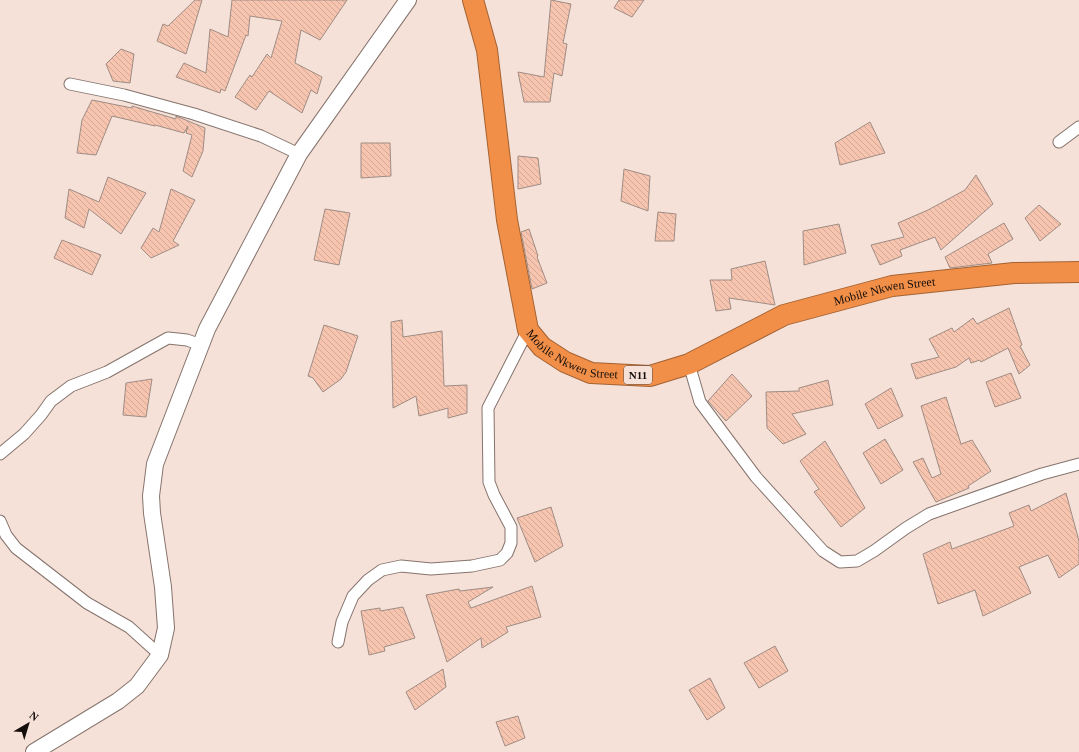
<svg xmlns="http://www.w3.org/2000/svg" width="1079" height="752" font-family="'Times New Roman',serif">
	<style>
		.building { fill: url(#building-back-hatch); stroke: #9f8c84 }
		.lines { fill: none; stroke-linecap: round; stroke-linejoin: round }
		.street-casing { stroke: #85736c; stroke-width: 13 }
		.secondary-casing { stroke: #85736c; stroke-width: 18 }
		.highway-casing { stroke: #a36233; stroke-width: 22 }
		.street { stroke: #fff; stroke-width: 11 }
		.secondary { stroke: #fff; stroke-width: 16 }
		.highway { stroke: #f18f49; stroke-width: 20 }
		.labels { text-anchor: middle; stroke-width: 3; stroke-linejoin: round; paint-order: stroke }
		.shield { fill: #f5e1d8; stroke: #574d48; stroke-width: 1 }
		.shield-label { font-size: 11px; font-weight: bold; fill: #130d0a }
		.street-label { font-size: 12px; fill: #130d0a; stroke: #f5e1d8 }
	</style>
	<defs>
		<pattern id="building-back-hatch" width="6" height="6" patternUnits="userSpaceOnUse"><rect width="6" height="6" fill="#f7c5af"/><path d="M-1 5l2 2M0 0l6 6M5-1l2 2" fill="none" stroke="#d3a895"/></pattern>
	</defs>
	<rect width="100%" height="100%" fill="#f5e1d8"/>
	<g class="building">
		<path d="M195,0H202L186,54L157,41L163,24L168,26Z"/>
		<path d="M232,0H347L320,40L301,30L295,63L322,77L317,94L311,90L302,113L269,91L256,110L235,97L250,75L252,77L267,54L271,58L282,21L250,16L248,36L246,35L225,91L221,89L220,93L176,77L184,63L206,73L210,29L228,37Z"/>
		<path d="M551,0L571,4L563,43L567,44L562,76L554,73L550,102H524L518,72L544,77Z"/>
		<path d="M619,0H644L632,17L614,8Z"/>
		<path d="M121,49L134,54L130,83L113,81L106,64Z"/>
		<path d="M92,100L132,108V106L176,119V116L205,128L203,151L192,177L183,171L192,135L186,133L188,126L184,133L155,125V126L112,116L96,155L77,153L82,120Z"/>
		<path d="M870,122L885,153L840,165L835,143Z"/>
		<path d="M361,143H390L391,176L361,178Z"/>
		<path d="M518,156L538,158L541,184L518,189Z"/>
		<path d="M624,169L650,176L648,211L621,201Z"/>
		<path d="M976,175L993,204L941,250L935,237L900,250L902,256L880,265L871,245L904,237L898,223L928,210L965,190Z"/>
		<path d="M108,177L146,193L121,234L89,209L84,228L65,218L69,189L99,202Z"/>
		<path d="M171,189L195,200L173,241L179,245L151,258L141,248L153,228L159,232Z"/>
		<path d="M1039,205L1061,224L1040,241L1025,218Z"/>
		<path d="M325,209L350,213L339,265L314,260Z"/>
		<path d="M658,212L676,214L674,241H655Z"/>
		<path d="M1004,223L1013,239L988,254L992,263L950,268L945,257Z"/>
		<path d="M839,224L846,253L804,265L803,231Z"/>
		<path d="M529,229L538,256L537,257L547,283L532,289L521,232Z"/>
		<path d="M62,240L101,255L92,275L54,258Z"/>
		<path d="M765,261L775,305L729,298L731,309L716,311L710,280H732L731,269Z"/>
		<path d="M1009,308L1022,345L1020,346L1030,365L1019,374L1008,348L981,362L980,360L971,363L969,358L956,367L916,379L911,364L939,357L929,339L952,328L954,332L973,318L977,324Z"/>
		<path d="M402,320L403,337L442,331L444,386L467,385V413L448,418V408L419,416L416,396L393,408L391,322Z"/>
		<path d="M324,325L358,336L346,372L341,379L323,392L313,378L308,376Z"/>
		<path d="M1011,373L1021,398L995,407L986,382Z"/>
		<path d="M732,374L752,396L726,421L708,401Z"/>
		<path d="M152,379L146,417L123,415L126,383Z"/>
		<path d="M828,380L833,405L792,414L806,434L783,444L767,428L766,392L799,391V388Z"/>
		<path d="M891,388L903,416L878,429L865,404Z"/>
		<path d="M946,397L961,444L972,440L991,471L968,486L969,488L936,502L913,462L923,458L932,478L941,474L921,406Z"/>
		<path d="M885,439L903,470L881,484L863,453Z"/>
		<path d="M825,441L865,508L841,527L814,492L819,489L800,461Z"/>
		<path d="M1066,493L1079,541V564L1059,578L1048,555L1019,567L1031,593L983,616L975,590L938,604L923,554L950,542L952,549L1014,526L1009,513L1029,505L1031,511Z"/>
		<path d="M551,507L563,546L535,562L517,518Z"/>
		<path d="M532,586L541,617L506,627L508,632L482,648L481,638L447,662L426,595L459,589L460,591L493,587L468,602L471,608Z"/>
		<path d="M403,607L415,638L384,647L385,651L369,655L361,611L380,608V611Z"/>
		<path d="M775,646L788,671L759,688L744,663Z"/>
		<path d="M443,669L446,687L415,710L406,692Z"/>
		<path d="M710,678L725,708L707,720L689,690Z"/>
		<path d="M518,716L525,738L505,746L496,722Z"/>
	</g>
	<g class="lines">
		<g class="street-casing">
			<g id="street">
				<path d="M70,84L124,95L194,114L261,136L299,154"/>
				<path d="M1059,142L1079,127"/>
				<path d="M689,364L700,402L756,477L823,551L840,562L857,561L874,551L906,528L929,514L1042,474L1079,464"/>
				<path d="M0,454L24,434L41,415L51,401L71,386L107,372L168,338L187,340L201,345"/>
				<path d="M0,521L6,535L16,548L87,603L129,627L160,655"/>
				<path d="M338,642L342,622L353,596L368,580L382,570L401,566L431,569L472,566L500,560L507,553L511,543V527L494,495L489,482L488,408L528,330"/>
			</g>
		</g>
		<g class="secondary-casing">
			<path id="secondary" d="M34,752L118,701L137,686L160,655L166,628L163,587L152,513L151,496L155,464L207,329L299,154L408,0"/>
		</g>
		<g class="highway-casing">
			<g id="highway">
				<path id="s1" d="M473,0L487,50L507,220L528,330L542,347L565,362L591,373L650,376L689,364L784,315L892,286L1014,273L1079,272"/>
			</g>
		</g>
		<use href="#street" class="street"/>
		<use href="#secondary" class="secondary"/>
		<use href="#highway" class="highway"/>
	</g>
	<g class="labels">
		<rect class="shield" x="624" y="366" width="28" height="18" rx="3"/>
		<g class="shield-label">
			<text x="638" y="379">N11</text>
		</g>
		<g class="street-label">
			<text dy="4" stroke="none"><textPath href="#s1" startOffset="723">Mobile Nkwen Street</textPath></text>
			<text dy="4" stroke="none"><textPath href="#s1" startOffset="388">Mobile Nkwen Street</textPath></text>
		</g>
	</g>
	<g transform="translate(28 724) rotate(38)" stroke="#f5e1d8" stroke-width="3" paint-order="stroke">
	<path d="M0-3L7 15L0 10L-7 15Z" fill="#130d0a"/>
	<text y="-6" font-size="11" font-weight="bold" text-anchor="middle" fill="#130d0a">N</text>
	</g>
</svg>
